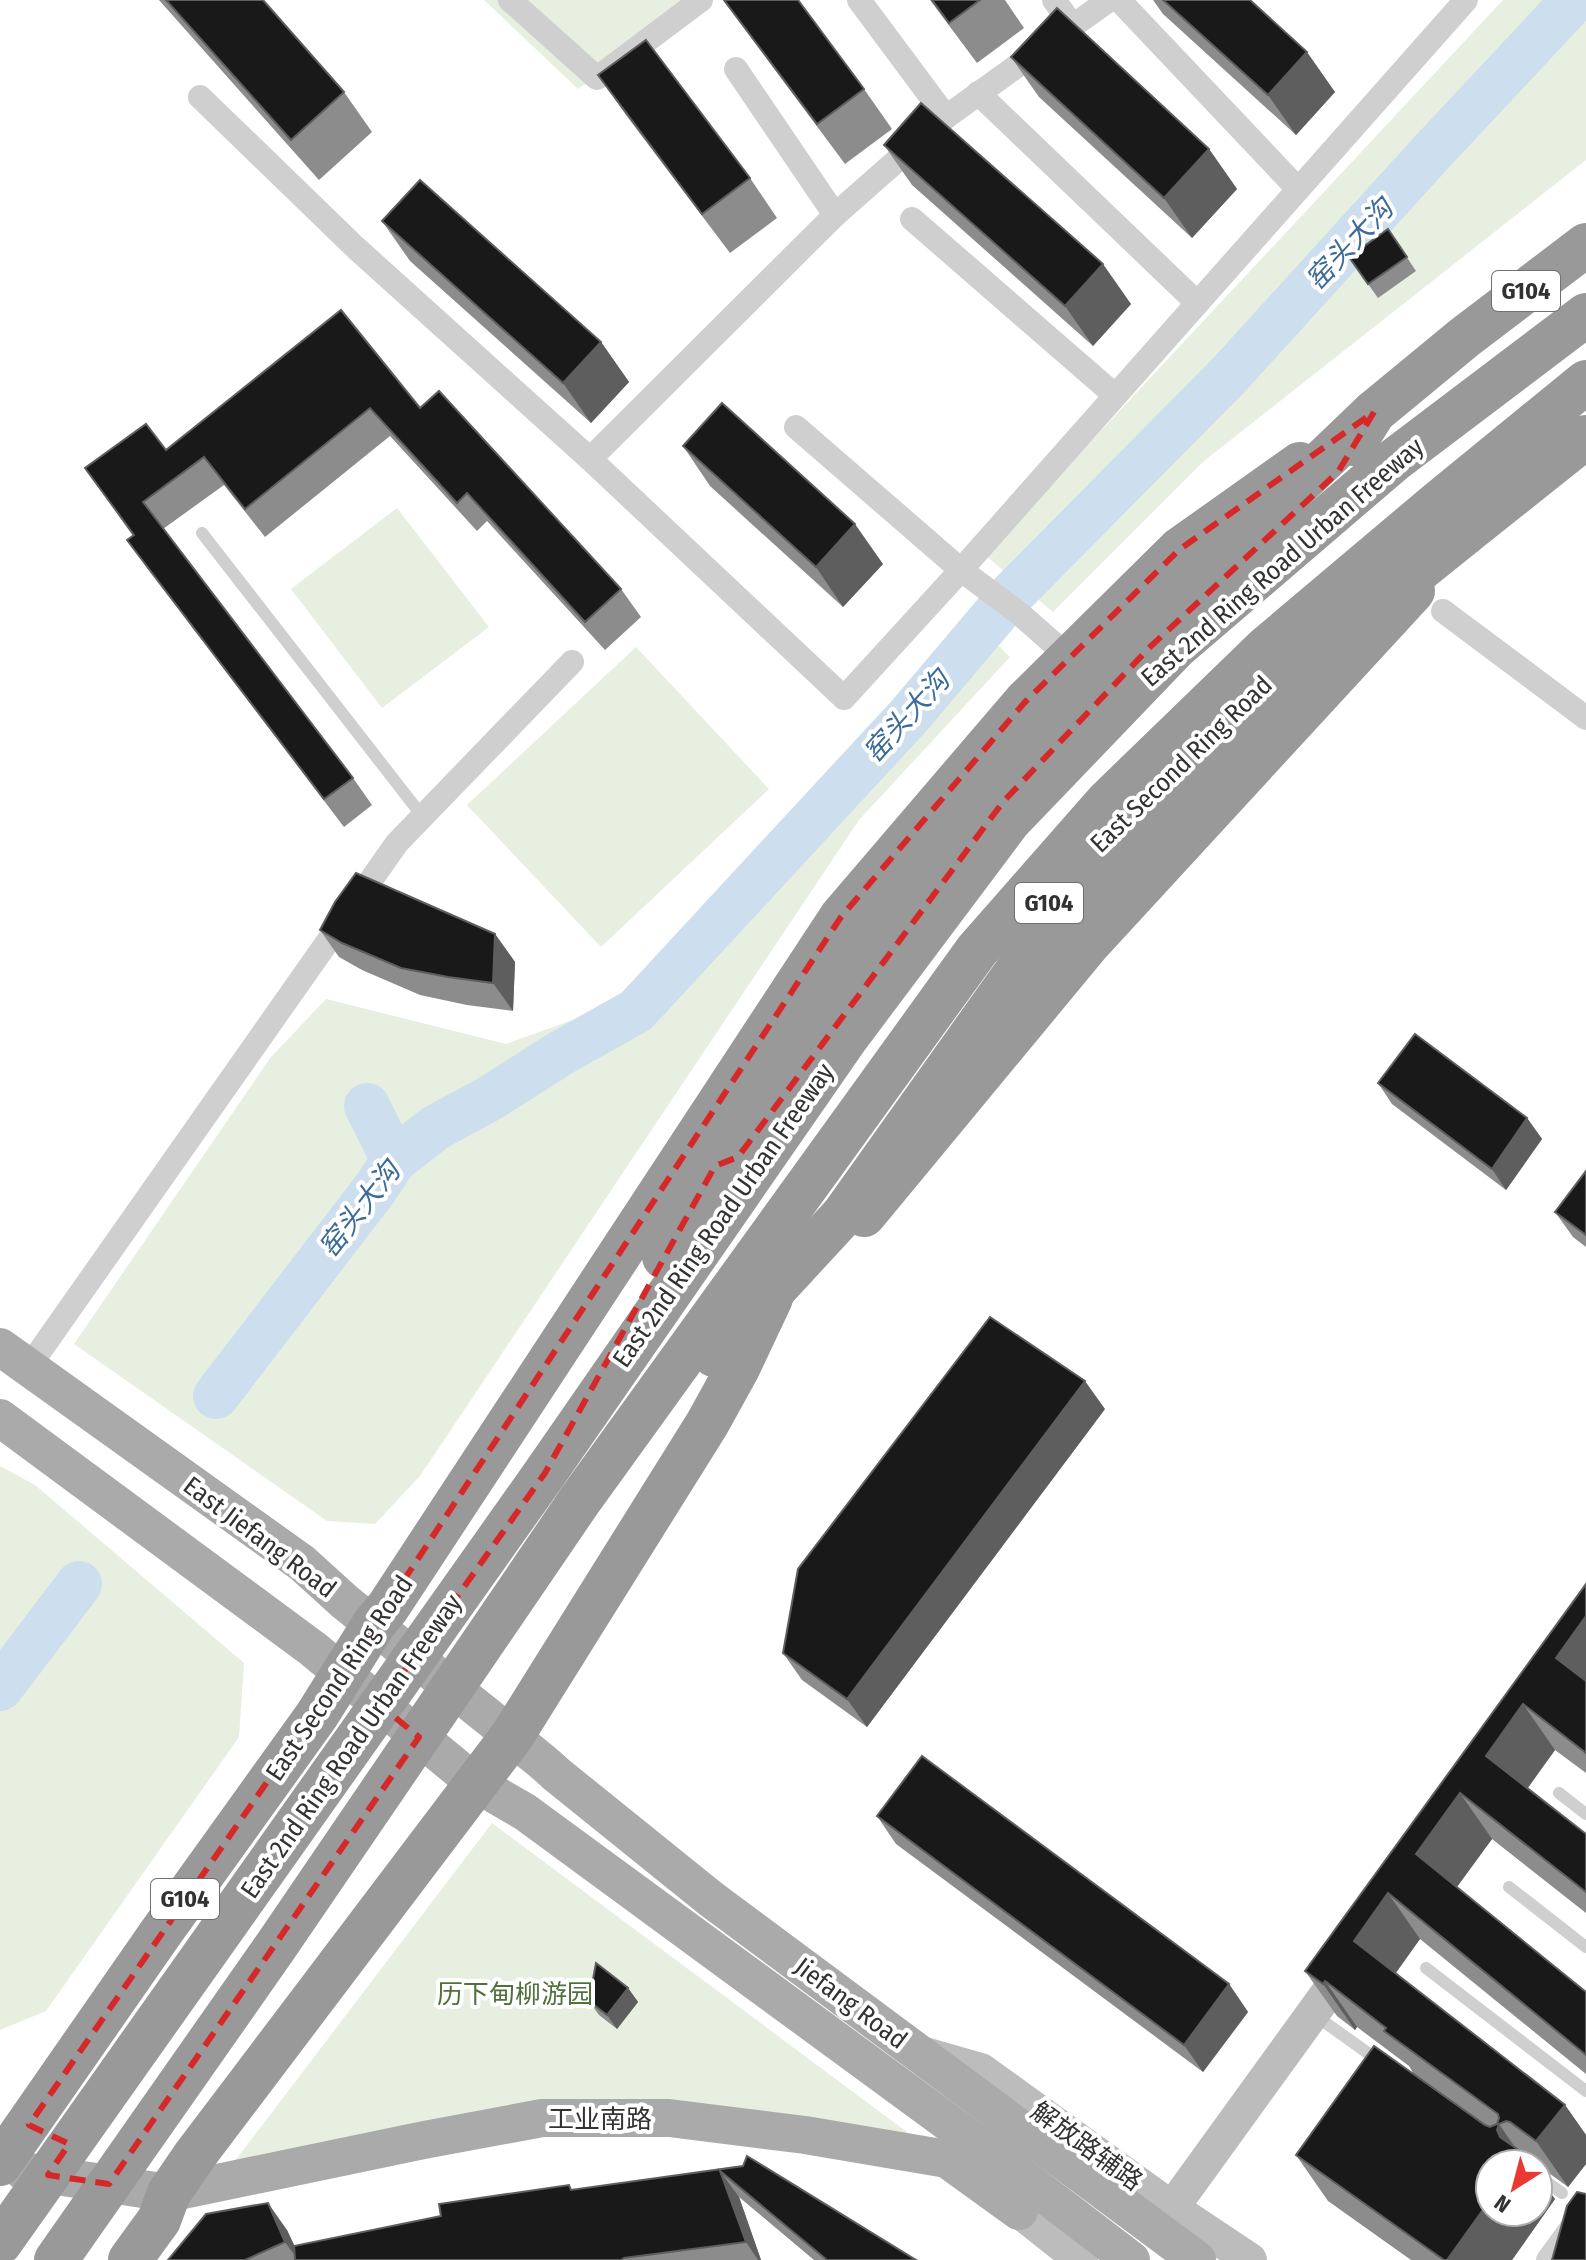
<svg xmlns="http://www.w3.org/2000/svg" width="1586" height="2260" font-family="'Fira Sans Condensed','Noto Sans SC',sans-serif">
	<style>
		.green { fill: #e7efe1 }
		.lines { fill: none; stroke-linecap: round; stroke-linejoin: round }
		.river { stroke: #cddeee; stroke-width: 46 }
		.lane { stroke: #cfcfcf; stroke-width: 12 }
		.street { stroke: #cfcfcf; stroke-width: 24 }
		.secondary { stroke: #bcbcbc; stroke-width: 34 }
		.primary { stroke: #aaa; stroke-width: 38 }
		.highway { stroke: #999; stroke-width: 44 }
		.highway-bridge { stroke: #999; stroke-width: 44 }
		.wall { fill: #8c8c8c }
		.shaded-wall { fill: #5e5e5e }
		.building { fill: #191919; stroke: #5e5e5e; stroke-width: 2 }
		.marked { fill: none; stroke: #d62828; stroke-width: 6; stroke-dasharray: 16 10; stroke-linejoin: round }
		.labels { text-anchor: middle; stroke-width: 8; stroke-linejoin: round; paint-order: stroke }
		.shield { fill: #fff; stroke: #707070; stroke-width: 2 }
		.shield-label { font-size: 24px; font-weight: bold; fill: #323232 }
		.street-label { font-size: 26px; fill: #323232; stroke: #fff }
		.park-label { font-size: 26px; fill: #50703d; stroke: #fff }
		.water-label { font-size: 28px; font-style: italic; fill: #3c6b98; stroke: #fff }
	</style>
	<rect width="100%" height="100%" fill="#fff"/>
	<g class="green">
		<path d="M484,0H714L578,89Z"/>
		<path d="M1503,0H1586V160L1204,461L1053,612L985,555Z"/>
		<path d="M397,508L489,627L382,708L291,589Z"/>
		<path d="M973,620L1010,657L859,820L420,1476L375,1524L327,1521L74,1344L271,1057L326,999L506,1044L625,1001L645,1020Z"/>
		<path d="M636,647L769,789L601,947L467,805Z"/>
		<path d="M0,1466L35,1485L244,1663L239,1737L46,2011L0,2030Z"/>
		<path d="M492,1823L927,2147L669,2113L219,2182Z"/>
	</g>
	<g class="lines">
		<g class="river">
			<path d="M367,1106L394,1160"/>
			<path d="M216,1396L375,1189L394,1160L435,1128L492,1097L561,1053L636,1011L909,716L1013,593L1228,376L1430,154L1574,0"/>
			<path d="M0,1688L79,1584"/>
		</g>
		<g class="lane">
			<path d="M202,533L423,817"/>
			<path d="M1559,1793L1586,1814"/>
			<path d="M1509,1887L1586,1947"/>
			<path d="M1426,1968L1586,2091"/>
			<path d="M1316,2016L1379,2061"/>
			<path d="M1538,2176L1562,2193"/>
		</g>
		<g class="street">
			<path d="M510,0L597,78L701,0"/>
			<path d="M859,0L946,117"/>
			<path d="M1054,0L1073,26"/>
			<path d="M1109,0L946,117L835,215L590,459L844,698L961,570L1466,0"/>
			<path d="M1119,0L1298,189"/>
			<path d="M736,69L835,215"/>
			<path d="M978,93L1190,296"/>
			<path d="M200,97L356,248L590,459"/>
			<path d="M912,219L1110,391"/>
			<path d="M796,427L961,570L1020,614L1070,658"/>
			<path d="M1443,611L1586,718"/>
			<path d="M28,1368L397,843L572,662"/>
			<path d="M1548,2260L1586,2208"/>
		</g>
		<g class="secondary">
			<path d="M925,2054L981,2070L1172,2208L1250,2260"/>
			<path d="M1172,2208L1350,1962"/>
			<path d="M1019,2211L1081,2260"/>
		</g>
		<g class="primary">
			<path d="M0,1347L302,1563L345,1602L512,1736C526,1750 542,1760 556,1774L711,1899L1197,2260"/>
			<path d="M0,1418L313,1649L475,1783L525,1812L1013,2170L1131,2260"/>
			<path d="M23,2171L169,2193L424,2140L542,2118H669L805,2135L947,2159L1019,2211"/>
		</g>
		<g class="highway">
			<path d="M1354,444L1374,412L1465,337L1586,245"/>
			<path d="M1428,543L1464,534L1586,437"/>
			<path d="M864,1215L1089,943L1413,591"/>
			<path d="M0,2164L162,1931L317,1715L374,1624L388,1607L841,917L1025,702L1180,549L1300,464"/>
			<path d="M130,2260L159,2220L169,2193L195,2155L512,1736L707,1424L738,1368L771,1298"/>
		</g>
		<g class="highway-bridge">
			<path d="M664,1257L727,1143L851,968L921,876L1052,725L1128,647L1374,412"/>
			<path d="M714,1355L843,1215L1043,934L1180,786L1337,636L1464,534"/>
			<path d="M0,2243L545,1473L847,1037L1009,821L1176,647L1393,461L1586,315"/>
			<path d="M56,2260L276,1946L580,1500L977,950L1107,802L1266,648L1439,502L1586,382"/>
		</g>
	</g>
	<g class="wall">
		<path d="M159,0H263L344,92L372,132L319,180Z"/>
		<path d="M723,0L864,89L892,129L845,164Z"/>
		<path d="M930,0H1005L1024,28L977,63Z"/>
		<path d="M1153,0H1250L1335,92L1296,135L1163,14Z"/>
		<path d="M1011,57L1209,149L1237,189L1192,238L1039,97Z"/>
		<path d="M598,75L750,178L777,218L730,253L626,115Z"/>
		<path d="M884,145L1131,304L1093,346L912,185Z"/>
		<path d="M382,221L601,342L629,382L591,423L410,261Z"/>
		<path d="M1388,229L1416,271L1378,298L1349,257Z"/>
		<path d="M341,310L420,408L621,589L641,617L605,650L487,521L477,531L390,436L265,537L224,485L163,529L353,778L372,805L344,827L147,568L127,540L133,536L85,468L166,450Z"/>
		<path d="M683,446L883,564L843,607L710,486Z"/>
		<path d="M320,930L495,934L515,962L513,1011L467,1005L420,995L362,970L339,957Z"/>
		<path d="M1378,1083L1527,1118L1542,1139L1506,1190L1392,1104Z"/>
		<path d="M1586,1171V1247L1573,1237L1555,1212Z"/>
		<path d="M1105,1409L867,1727L802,1680L783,1653Z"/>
		<path d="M1586,1584V1773L1555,1750L1528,1788L1586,1834V1913L1492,1839L1457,1887L1586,1992V2074L1420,1939L1395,1973L1565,2105L1586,2135V2164L1568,2187L1542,2168L1538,2167V2164H1490L1555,2199L1512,2260H1411L1328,2201L1296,2155L1415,2076L1409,2066L1357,2027L1355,2030L1337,2016L1305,1971Z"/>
		<path d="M877,1816L1229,1984L1248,2012L1203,2072L896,1844Z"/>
		<path d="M628,1988L638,2002L617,2029L599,2015L589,2001Z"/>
		<path d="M743,2166L916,2260H814L739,2197L761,2260H168L287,2230L295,2247L573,2190Z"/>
	</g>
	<g class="shaded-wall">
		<path d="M1307,52L1335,92L1296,135L1268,95Z"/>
		<path d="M1209,149L1237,189L1192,238L1164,198Z"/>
		<path d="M1103,264L1131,304L1093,346L1065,306Z"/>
		<path d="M601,342L629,382L591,423L563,383Z"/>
		<path d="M855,524L883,564L843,607L816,567Z"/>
		<path d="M495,934L515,962L513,1011L493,983Z"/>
		<path d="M1527,1118L1542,1139L1506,1190L1492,1169Z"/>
		<path d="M1085,1381L1105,1409L867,1727L847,1699Z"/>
		<path d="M1586,1616V1700L1556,1658Z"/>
		<path d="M1523,1704L1555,1750L1518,1801L1486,1756Z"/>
		<path d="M1460,1793L1492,1839L1448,1899L1416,1854Z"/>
		<path d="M1388,1893L1420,1939L1386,1987L1354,1941Z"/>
		<path d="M1325,1981L1357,2027L1355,2030L1323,1984Z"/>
		<path d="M1229,1984L1248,2012L1203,2072L1184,2045Z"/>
		<path d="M628,1988L638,2002L617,2029L607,2015Z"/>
		<path d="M1565,2105L1586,2135V2164L1568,2187L1536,2141Z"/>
		<path d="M1499,2124L1521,2156L1523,2153L1530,2164H1515L1497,2130Z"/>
		<path d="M720,2171L739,2197L761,2260H758L746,2242Z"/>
		<path d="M1538,2175L1555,2199L1512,2260H1447L1490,2200V2212H1538Z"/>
		<path d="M268,2203L287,2230L301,2260H298L285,2242Z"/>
	</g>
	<g class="building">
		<path d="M166,0H263L344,92L291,140Z"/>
		<path d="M724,0H798L864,89L817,124Z"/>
		<path d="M932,0H980L949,23Z"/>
		<path d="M1163,0H1250L1307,52L1268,95Z"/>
		<path d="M1057,8L1209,149L1164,198L1011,57Z"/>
		<path d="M646,40L750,178L702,214L598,75Z"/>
		<path d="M921,103L1103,264L1065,306L884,145Z"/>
		<path d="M420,180L601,342L563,383L382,221Z"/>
		<path d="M1388,229L1407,257L1368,284L1349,257Z"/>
		<path d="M341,310L420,408L439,391L621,589L585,622L467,493L457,503L370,408L245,509L204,457L143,502L353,778L324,799L127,540L134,535L85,468L146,424L166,450Z"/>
		<path d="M722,403L855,524L816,567L683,446Z"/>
		<path d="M356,873L495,934L493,983L448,977L401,968L342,943L320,930L335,902Z"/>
		<path d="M1415,1034L1527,1118L1492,1169L1378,1083Z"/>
		<path d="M1586,1171V1235L1555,1212Z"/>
		<path d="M990,1317L1085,1381L847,1699L783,1653L798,1569Z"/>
		<path d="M1586,1584V1616L1556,1658L1586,1681V1753L1523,1704L1486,1756L1586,1834V1892L1460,1793L1416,1854L1586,1992V2055L1388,1893L1354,1941L1565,2105L1536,2141L1510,2122L1506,2121L1499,2124L1497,2130L1500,2137L1523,2153L1515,2164H1490V2200L1447,2260H1444L1296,2155L1374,2046L1485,2125L1490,2127L1497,2124L1499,2118L1498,2114L1384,2031L1386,2028L1325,1981L1323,1984L1305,1971Z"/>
		<path d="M922,1756L1229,1984L1184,2045L877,1816Z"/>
		<path d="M596,1963L628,1988L607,2015L589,2001Z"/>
		<path d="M747,2156L916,2260H827L720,2171L746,2242L624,2258L621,2260H295L294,2246L441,2216L439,2204L569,2185L571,2190L743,2166Z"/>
		<path d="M1577,2192L1586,2194V2260H1552L1567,2206Z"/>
		<path d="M268,2203L285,2242L245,2260H168L206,2214Z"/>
	</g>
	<path class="marked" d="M1374,412L1338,472L1150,647L1003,802L738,1157L715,1166L545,1473L380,1705L419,1737L109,2184L48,2175L69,2144L29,2125L342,1674L841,917L1025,702L1180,549Z"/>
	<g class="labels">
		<g class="shield">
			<rect x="1492" y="271" width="68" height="40" rx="6"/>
			<rect x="1015" y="883" width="68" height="40" rx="6"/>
			<rect x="151" y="1879" width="68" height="40" rx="6"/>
		</g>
		<g class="shield-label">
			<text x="1526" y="299">G104</text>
			<text x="1049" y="911">G104</text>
			<text x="185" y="1907">G104</text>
		</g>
		<g class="street-label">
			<text transform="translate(1282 562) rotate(-41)" y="9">East 2nd Ring Road Urban Freeway</text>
			<text transform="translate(1181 764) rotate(-44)" y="9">East Second Ring Road</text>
			<text transform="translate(723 1215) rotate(-55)" y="9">East 2nd Ring Road Urban Freeway</text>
			<text transform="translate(260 1537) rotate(37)" y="9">East Jiefang Road</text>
			<text transform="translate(339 1678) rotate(-56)" y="9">East Second Ring Road</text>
			<text transform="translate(351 1746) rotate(-55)" y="9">East 2nd Ring Road Urban Freeway</text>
			<text transform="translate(851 2003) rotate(37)" y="9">Jiefang Road</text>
			<text x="600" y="2128">工业南路</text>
			<text transform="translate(1087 2146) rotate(36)" y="9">解放路辅路</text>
		</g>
		<g class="park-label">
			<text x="515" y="2003">历下甸柳游园</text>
		</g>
		<g class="water-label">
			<text transform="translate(1349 244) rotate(-47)" y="10">窑头大沟</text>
			<text transform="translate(906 716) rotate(-48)" y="10">窑头大沟</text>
			<text transform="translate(359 1209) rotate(-52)" y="10">窑头大沟</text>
		</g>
	</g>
	<g transform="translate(1514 2188) rotate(216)"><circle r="38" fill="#ffffff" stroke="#adadad" stroke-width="2"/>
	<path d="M0-6L14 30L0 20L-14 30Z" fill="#ea3833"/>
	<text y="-12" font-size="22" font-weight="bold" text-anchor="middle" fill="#323232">N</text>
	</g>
</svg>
